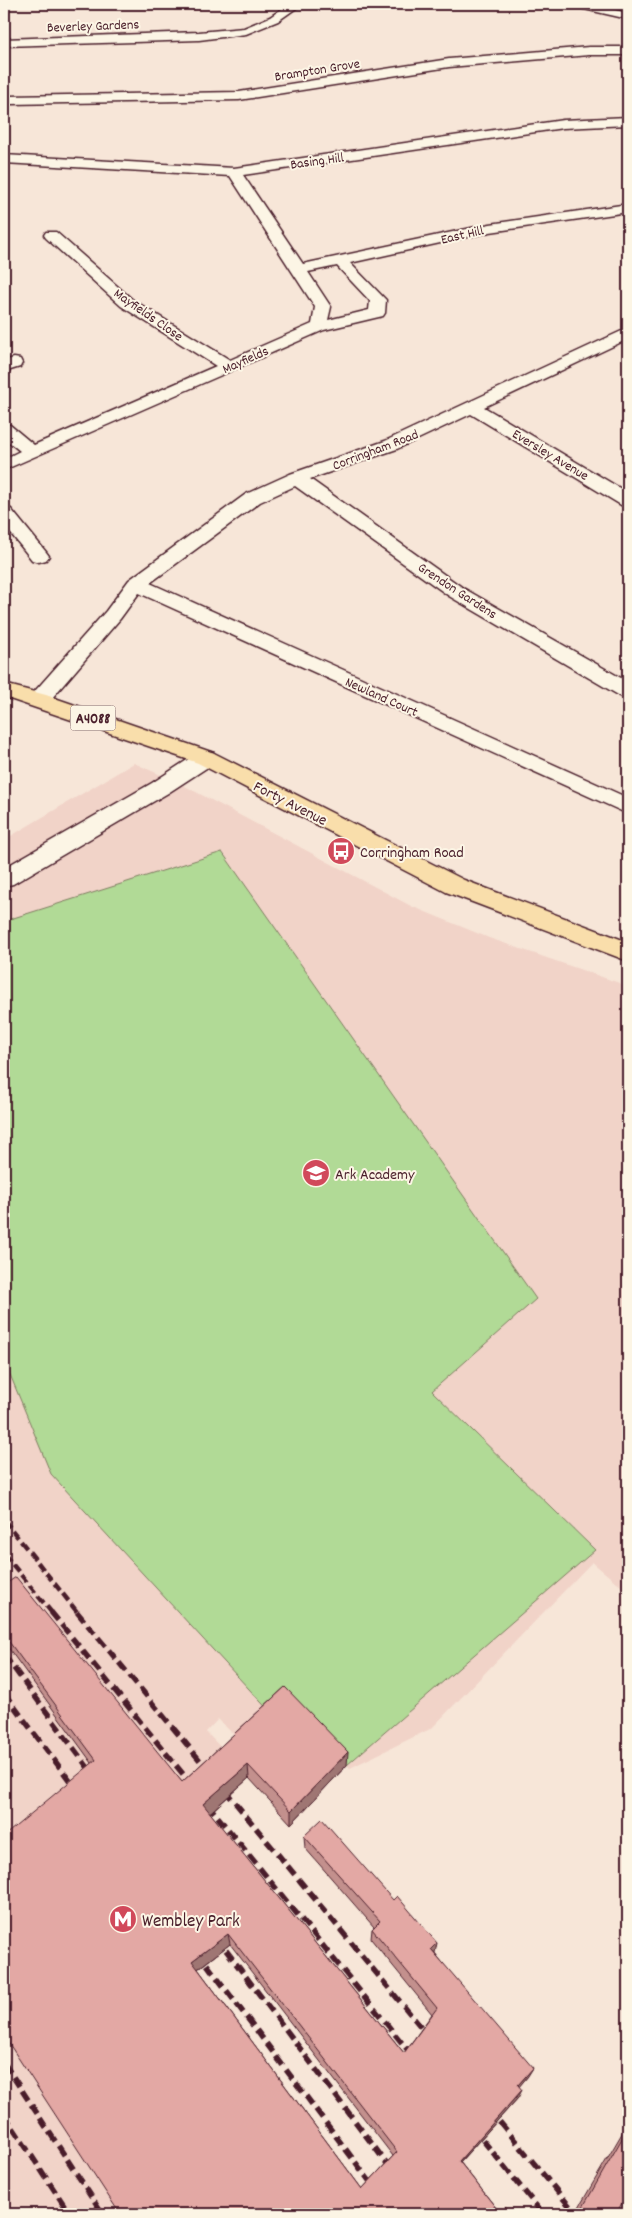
<svg xmlns="http://www.w3.org/2000/svg" width="632" height="2218" font-family="Dekko,sans-serif">
	<style>
		.built { fill: #f1d3c8 }
		.green { fill: #b1da96; stroke: #7e7c60 }
		.lines { fill: none; stroke-linecap: round; stroke-linejoin: round }
		.minor-casing { stroke: #4a1f2b; stroke-width: 3 }
		.major-casing { stroke: #4a1f2b; stroke-width: 3 }
		.minor { fill: #fcf5e5; fill-rule: evenodd }
		.major { fill: #f9deab; fill-rule: evenodd }
		.rail-far1 { stroke: #4a1f2b; stroke-width: 4.5; stroke-dasharray: 9 4.5; stroke-linecap: butt }
		.rail { stroke: #4a1f2b; stroke-width: 5.5; stroke-dasharray: 11 5.5; stroke-linecap: butt }
		.wall { fill: #c3908d; stroke: #4a1f2b; fill-rule: evenodd }
		.shaded-wall { fill: #9f7673; stroke: #4a1f2b }
		.building { fill: #e3a8a4; stroke: #4a1f2b; fill-rule: evenodd }
		.labels { text-anchor: middle; stroke-width: 4; stroke-linejoin: round; paint-order: stroke }
		.far-street-label { font-size: 14px; fill: #4a1f2b; stroke: #fcf5e5 }
		.shield { fill: #fcf5e5; stroke: #7f5f63; stroke-width: 1 }
		.shield-label { font-size: 15px; font-weight: bold; fill: #4a1f2b }
		.street-label { font-size: 16px; fill: #4a1f2b; stroke: #fcf5e5 }
		.poi-label { font-size: 16px; fill: #4a1f2b; stroke: #fcf5e5; text-anchor: start }
		.near-poi-label { font-size: 19px; fill: #4a1f2b; stroke: #fcf5e5; text-anchor: start }
	</style>
	<rect width="100%" height="100%" fill="#f7e6d8"/>
	<filter id="ink" filterUnits="userSpaceOnUse"><feTurbulence type="fractalNoise" baseFrequency=".02" numOctaves="2"/><feDisplacementMap in="SourceGraphic" scale="10" xChannelSelector="R" yChannelSelector="G"/><feConvolveMatrix kernelMatrix="1 2 1 2 8 2 1 2 1" color-interpolation-filters="sRGB"/></filter>
	<g filter="url(#ink)">
		<g class="built">
			<path d="M134,763L181,784L411,906L489,938L628,986V1592L592,1562L432,1728L350,1768L285,1701L242,1743L218,1719L206,1732L229,1756L185,1795L4,1605V840Z"/>
			<path d="M4,1642L143,1832L4,1852Z"/>
			<path d="M4,2034L122,2214H11L4,2202Z"/>
		</g>
		<path class="green" d="M222,852L536,1299L432,1391L595,1550L347,1765L272,1714L51,1474L4,1360V921Z"/>
		<g class="lines">
			<g class="minor-casing">
				<g id="minor">
					<path d="M289,4H302L278,21L246,34L199,40L4,46V39L199,32L244,28L270,17Z"/>
					<path d="M569,4H589L628,13V19L571,6Z"/>
					<path d="M589,47H628V55H589L449,67L239,100L10,104L4,100L10,96L239,92L449,59Z"/>
					<path d="M628,117V125L563,128L243,175L303,264L490,224L628,204V212L490,232L350,263L386,300L385,313L383,316L324,330L4,470V459L20,451L4,438V424L10,425L34,445L216,366L121,306L46,238L44,235L46,232H56L133,300L230,360L312,324L315,307L230,176L4,163V155L234,168L563,120ZM337,266L370,301L369,310L328,320L331,307L308,272Z"/>
					<path d="M628,328V339L484,407L628,493V507L621,505L471,414L397,449L310,479L463,588L628,682V697L620,696L449,596L295,486L260,502L150,583L628,798V814L139,593L120,619L46,705L38,706L30,705L27,700L106,611L129,580L246,494L290,474L385,441Z"/>
					<path d="M14,358L20,359L22,363L20,367L4,372V361Z"/>
					<path d="M4,507L11,509L46,552L49,556L46,560L39,562L32,560L4,525Z"/>
					<path d="M206,751L214,753L217,758L214,763L168,793L13,884L4,886V868L152,783L198,753Z"/>
				</g>
			</g>
			<g class="major-casing">
				<path id="major" d="M4,684L46,695L214,753L464,880L628,942V961L446,892L198,763L4,697Z"/>
			</g>
			<use href="#minor" class="minor"/>
			<use href="#major" class="major"/>
			<g class="rail-far1">
				<path d="M4,1520L78,1613"/>
				<path d="M4,1554L52,1613"/>
			</g>
			<g class="rail">
				<path d="M51,1612L416,2060"/>
				<path d="M77,1612L431,2039"/>
				<path d="M4,1655L95,1777"/>
				<path d="M4,1693L79,1793"/>
				<path d="M216,1937L388,2165"/>
				<path d="M197,1951L371,2183"/>
				<path d="M4,2063L103,2214"/>
				<path d="M489,2109L572,2209"/>
				<path d="M4,2114L70,2214"/>
				<path d="M472,2127L543,2214"/>
			</g>
		</g>
		<g class="wall">
			<path d="M4,1585L182,1782L285,1687L347,1765L291,1824L249,1778L210,1813L404,2053L432,2014L371,1939L372,1929L374,1927L305,1848L304,1836L435,1953L528,2076L519,2086L518,2098L460,2162L500,2213L511,2214H120L92,1763L4,1642ZM230,1944L393,2156L362,2189L198,1969Z"/>
			<path d="M628,2123V2192L616,2214H575Z"/>
		</g>
		<g class="shaded-wall">
			<path d="M348,1752L347,1765L291,1824V1811Z"/>
			<path d="M248,1765L249,1778L205,1817L203,1804Z"/>
			<path d="M228,1934L230,1944L195,1971L192,1961Z"/>
			<path d="M437,1943L435,1953L431,1949Z"/>
			<path d="M533,2068L528,2076L514,2093L518,2085Z"/>
			<path d="M522,2090L518,2098L455,2167L459,2161Z"/>
		</g>
		<g class="building">
			<path d="M16,1577L182,1782L285,1687L348,1752L291,1811L248,1765L203,1804L404,2053L437,2008L372,1929L380,1921L304,1836L322,1819L393,1900L397,1896L437,1943L431,1949L533,2068L518,2085L522,2090L459,2161L500,2213L505,2207L511,2214H120L4,2036V1836L96,1760L4,1635V1585ZM228,1934L397,2152L362,2189L192,1961Z"/>
			<path d="M628,2128V2192L616,2214H579Z"/>
		</g>
	</g>
	<defs>
		<g id="bus-disc" transform="scale(1.4375)"><circle r="9.5" fill="#d1495b" stroke="#fcf5e5"/><path d="M-5-6H5V4H4V6H2V4H-2V6H-4V4H-5ZM-3.5-4V0h7V-4ZM-3.5 1.2v1.5H-2V1.2ZM2 1.2v1.5H3.5V1.2Z" fill="#fff"/></g>
		<g id="school-disc" transform="scale(1.4375)"><circle r="9.5" fill="#d1495b" stroke="#fcf5e5"/><path d="M0-5L7-2L0 1L-7-2ZM-4 1L0 2.5L4 1V4Q0 6-4 4Z" fill="#fff"/></g>
		<g id="metro-disc" transform="scale(1.4375)"><circle r="9.5" fill="#d1495b" stroke="#fcf5e5"/><path d="M-5.5 5V-5H-3L0 0L3-5H5.5V5H3V-.5L0 4L-3-.5V5Z" fill="#fff"/></g>
	</defs>
	<g fill-rule="evenodd">
		<use href="#bus-disc" x="341" y="851"/>
		<use href="#school-disc" x="316" y="1173"/>
		<use href="#metro-disc" x="123" y="1919"/>
	</g>
	<g class="labels">
		<g class="far-street-label">
			<text transform="translate(93 25) rotate(-2)" y="5">Beverley Gardens</text>
			<text transform="translate(317 69) rotate(-9)" y="5">Brampton Grove</text>
			<text transform="translate(317 160) rotate(-8)" y="5">Basing Hill</text>
			<text transform="translate(462 234) rotate(-13)" y="5">East Hill</text>
			<text transform="translate(149 314) rotate(35)" y="5">Mayfields Close</text>
			<text transform="translate(245 359) rotate(-24)" y="5">Mayfields</text>
			<text transform="translate(375 449) rotate(-21)" y="5">Corringham Road</text>
			<text transform="translate(551 454) rotate(31)" y="5">Eversley Avenue</text>
			<text transform="translate(458 590) rotate(33)" y="5">Grendon Gardens</text>
			<text transform="translate(382 696) rotate(24)" y="5">Newland Court</text>
		</g>
		<rect class="shield" x="70.5" y="705.5" width="45" height="25" rx="4"/>
		<g class="shield-label">
			<text x="93" y="723">A4088</text>
		</g>
		<g class="street-label">
			<text transform="translate(291 802) rotate(27)" y="6">Forty Avenue</text>
		</g>
		<g class="poi-label">
			<text x="360" y="857">Corringham Road</text>
			<text x="335" y="1179">Ark Academy</text>
		</g>
		<g class="near-poi-label">
			<text x="142" y="1926">Wembley Park</text>
		</g>
	</g>
	<rect width="632" height="2218" fill="none" stroke="#fcf5e5" stroke-width="20"/>
	<rect x="10" y="10" width="612" height="2198" fill="none" stroke="#4a1f2b" stroke-width="2" filter="url(#ink)"/>
</svg>
